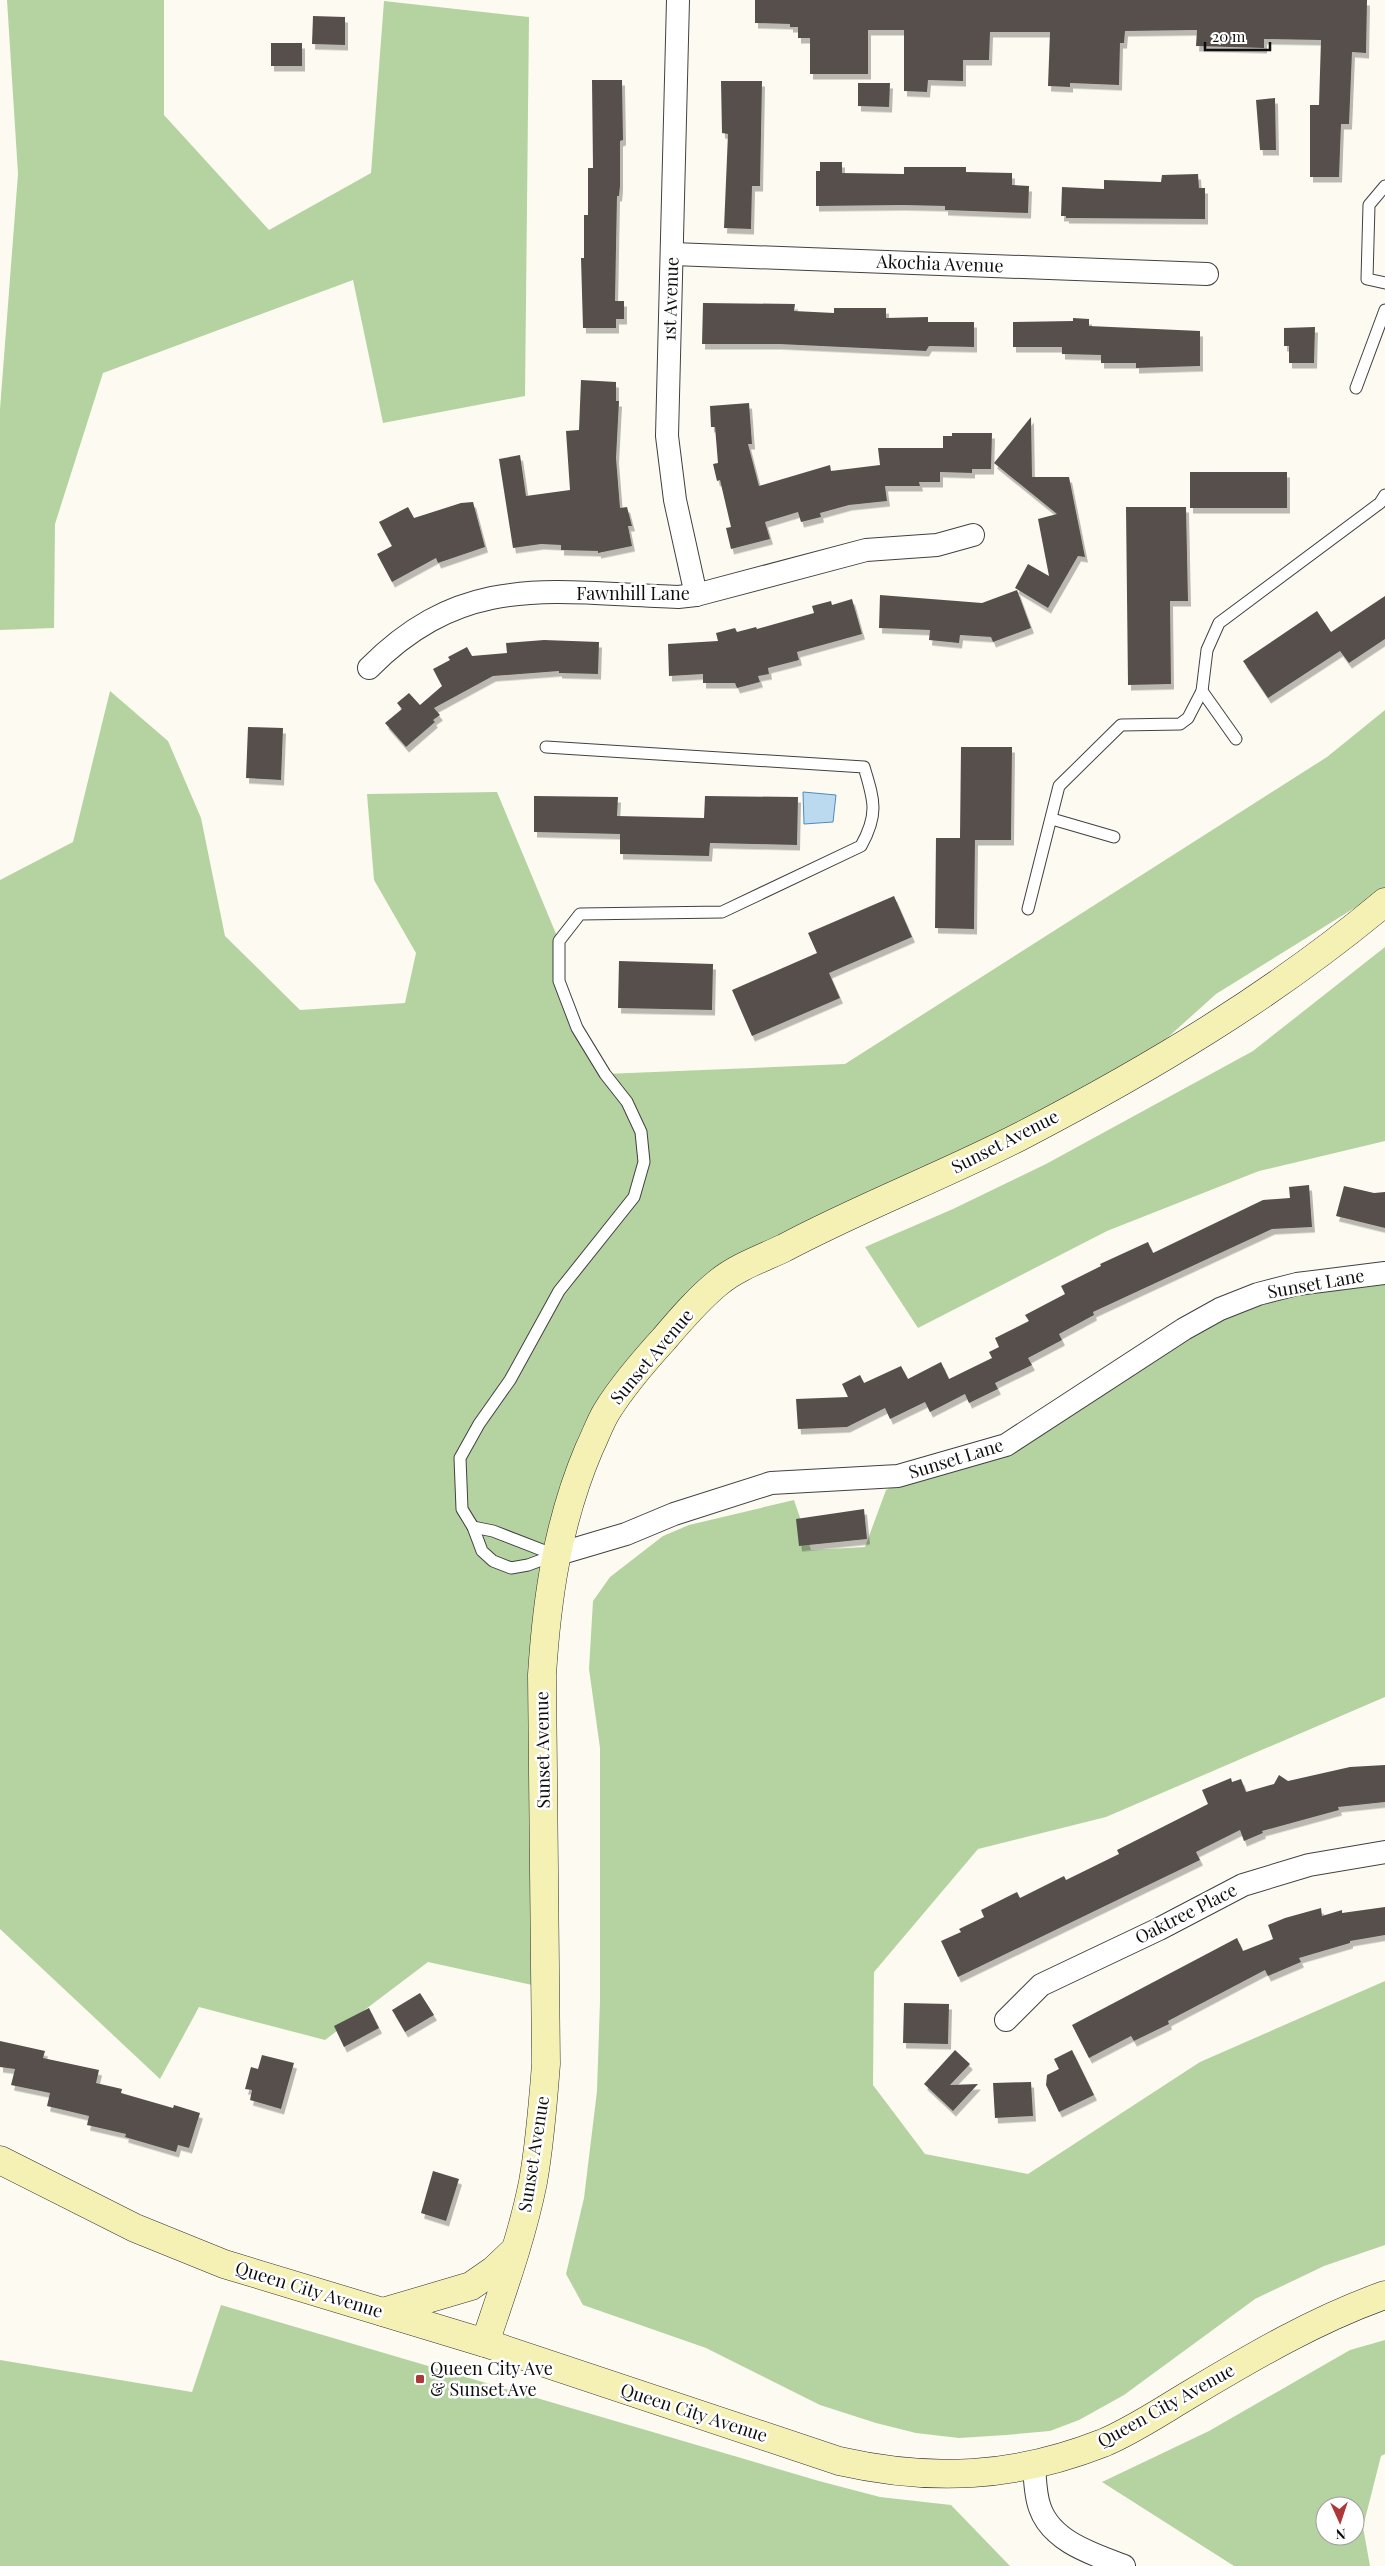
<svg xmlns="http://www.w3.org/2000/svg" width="1385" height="2566" font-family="'Playfair Display',serif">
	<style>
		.forest { fill: #b5d3a0; fill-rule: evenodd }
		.water { fill: #bcdaef; stroke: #4c8cbd }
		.building { fill: #56504c; filter: url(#shadow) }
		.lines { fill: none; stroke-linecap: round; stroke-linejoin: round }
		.lane-casing { stroke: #414141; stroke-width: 13 }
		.street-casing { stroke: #414141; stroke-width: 24 }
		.secondary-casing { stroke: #303030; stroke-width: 29 }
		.lane { stroke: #fff; stroke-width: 11 }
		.street { stroke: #fff; stroke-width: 22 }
		.secondary { stroke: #f5f0b4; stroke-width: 28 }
		.poi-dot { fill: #ad3739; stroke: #fff; stroke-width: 2 }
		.labels { text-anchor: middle; stroke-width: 5; stroke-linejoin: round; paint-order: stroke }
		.street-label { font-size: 18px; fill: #0e0e0e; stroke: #fff }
		.poi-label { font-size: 18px; fill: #0e0e0e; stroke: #fff; text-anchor: start }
	</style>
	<defs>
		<filter id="shadow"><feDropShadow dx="3" dy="5.5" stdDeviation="0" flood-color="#0004"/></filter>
	</defs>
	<rect width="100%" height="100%" fill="#fdfbf1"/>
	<g class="forest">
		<path d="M7,0H164V115L269,230L371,173L384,1L529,17L525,396L383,423L353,280L103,373L55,524L54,628L0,630V409L18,174Z"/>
		<path d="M110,691L168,741L201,818L225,936L300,1010L405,1003L416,953L374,880L367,794L497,792L559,941V981L605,1074L845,1064L1327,757L1385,710V889L1216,994L1116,1084L720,1280L643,1363L555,1555L546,1988L428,1962L325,2040L199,2007L160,2079L0,1929V880L73,842Z"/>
		<path d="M1385,947V1141L1259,1171L1107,1231L918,1328L865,1247L953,1209L1046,1164L1253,1051Z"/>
		<path d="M1385,1273V1697L1106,1817L978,1849L874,1972L873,2085L925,2154L1028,2174L1200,2062L1385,1981V2245L1324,2266L1255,2299L1124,2395L1079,2420L1050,2431L1006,2435L959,2438L916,2433L876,2423L820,2405L706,2348L583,2305L566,2274L584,2198L597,2091L600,2001V1748L589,1669L593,1601L610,1577L663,1536L689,1525L794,1500L811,1550L865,1547L886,1490L938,1466L1006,1445L1220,1309Z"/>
		<path d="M221,2305L819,2481L880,2497L951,2505L1010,2566H0V2360L192,2392Z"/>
		<path d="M1385,2340V2454L1381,2456L1363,2527L1370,2566H1234L1102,2482L1209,2431L1350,2350ZM1325,2506H1355V2536H1325Z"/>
	</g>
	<path class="water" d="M803,792L836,795L833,822L804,824Z"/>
	<g class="building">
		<path d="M755,0H1367L1366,53L1352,52L1349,124H1341L1339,177H1310V105H1319L1321,40L1264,39V48L1196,46L1197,30L1125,31L1124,43H1120L1119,85L1070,83V87L1048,86L1050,32H990L989,60H963V81L928,80L927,92L904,91V30H868V74H810V38H798V27H790V24L755,23Z"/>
		<path d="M313,16L345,17V45L312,44Z"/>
		<rect x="271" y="43" width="31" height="23"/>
		<path d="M592,80H622L623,140L620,141V186L619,196H617L615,301H624V319H616V328H583L581,258H584V215H588V168H593Z"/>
		<path d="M721,81H762L760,186H752L751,229L724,228L728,134L722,133Z"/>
		<path d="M858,83H890L889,107L858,106Z"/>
		<path d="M1275,98L1276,150H1260L1256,100Z"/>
		<path d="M820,162H842V173L904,174V167H966V172L1012,173V185L1029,186L1028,213L945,210V206L903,205L816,206V171H820Z"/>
		<path d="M1198,174L1199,188H1205V219L1066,218V216H1061L1062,187L1104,189V180L1161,182L1162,175Z"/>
		<path d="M703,303L795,304L794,311L834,313V308H886V318L928,317V322H974V347L929,346L926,351L779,344H702Z"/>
		<path d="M1073,318L1089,319V326L1200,331V366L1136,368V363H1101V355L1062,354V347H1013V322L1073,321Z"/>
		<path d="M1315,327L1314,363H1289V346H1284V328Z"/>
		<path d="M581,380L616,382V401H619L616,458L620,508L627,507L632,526H628L632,546L598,553V551L561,550V545L541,544L513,548L499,459L520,455L526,496L570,490L566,431L579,430Z"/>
		<path d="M749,403L752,444H748L759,486L830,465L831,471L880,465L878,448H943V436H952V433H992L991,469H972V473L940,472V482H919L920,486H885L887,501L849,505L820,513L821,517L801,522L798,512L765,522L770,539L731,549L726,528L731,527L720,480L717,481L713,464L718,463L715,427H711L710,406Z"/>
		<path d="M1031,417L1032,477H1069L1085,557L1078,556L1048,608L1015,588L1028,564L1049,576L1038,519L1057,514L994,463Z"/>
		<rect x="1190" y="472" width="97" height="36"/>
		<path d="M473,502L485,547L438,563L436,558L392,582L377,554L392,546L379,522L408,507L414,518L461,503Z"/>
		<path d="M1126,507H1186L1188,601H1170L1171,684L1128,685Z"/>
		<path d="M1017,590L1031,628L993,642L991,637L960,635L959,643L929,640L930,630L879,628L880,595L982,603Z"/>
		<path d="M1385,596V639L1349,663L1340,651L1268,698L1243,661L1317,611L1331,632Z"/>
		<path d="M852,599L862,634L797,652L799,660L768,668L769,674L758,676L760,682L737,688L735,683H703V674L669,676L668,644L718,641L716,633L735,628L737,632L756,627L757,629L814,613L812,606L831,601L832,605Z"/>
		<path d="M544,640L599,642L598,674L559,673V671L493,676L434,708L440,715L433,720L435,722L406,747L385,723L402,709L397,703L409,693L420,705L442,686L433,669L450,660L448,657L467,647L472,656L507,653L506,643Z"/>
		<path d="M248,727L283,728L281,780L246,778Z"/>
		<path d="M961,747H1012L1011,840H975L974,929L935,928L936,838H960Z"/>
		<path d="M534,796L618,797L617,816L704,818L705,796L798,797L797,845L710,843L709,856L620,854V834L534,832Z"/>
		<path d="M894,896L912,937L829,973L840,998L752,1036L732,990L817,953L808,933Z"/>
		<path d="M619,961L713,964L712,1010L618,1008Z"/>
		<path d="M1309,1185L1312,1227L1272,1229L1093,1312L1094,1315L1059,1334L1062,1340L1028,1358L1032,1365L995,1383L998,1389L969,1403L965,1394L930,1412L925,1402L890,1419L885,1408L847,1427L798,1429L796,1399L848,1397L842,1384L860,1375L864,1383L901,1366L908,1379L941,1362L949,1379L992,1358L989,1352L999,1347L995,1338L1029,1321L1025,1315L1065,1294L1061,1286L1101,1266L1100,1264L1148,1242L1153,1253L1263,1200L1290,1198L1289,1187Z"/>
		<path d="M1344,1186L1374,1193L1385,1192V1228L1336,1216Z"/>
		<path d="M864,1509L867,1539L799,1546L796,1519Z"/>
		<path d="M1385,1765V1802L1338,1807L1339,1810L1262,1831L1263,1833L1244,1841L1240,1830L1196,1852L1200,1860L958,1977L941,1941L961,1932L959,1929L984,1917L981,1910L1017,1892L1020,1898L1064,1876L1066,1880L1119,1854L1117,1850L1208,1804L1202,1790L1231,1778L1232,1782L1241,1779L1246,1792L1274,1784L1279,1775L1288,1781L1350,1767Z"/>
		<path d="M1385,1907V1935L1350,1941V1943L1299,1958L1301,1962L1268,1976L1265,1970L1168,2021L1169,2024L1134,2041L1131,2036L1089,2058L1072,2025L1237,1938L1243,1951L1273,1939L1268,1925L1285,1918L1321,1908L1322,1916L1342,1910V1913Z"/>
		<path d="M420,1993L434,2015L405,2032L392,2010Z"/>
		<path d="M904,2003L949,2004L948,2044L903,2043Z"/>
		<path d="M369,2008L379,2028L344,2047L334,2026Z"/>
		<path d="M0,2041L45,2051L43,2058L99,2070L96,2083L122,2089L121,2093L173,2108L174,2105L200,2113L189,2148L178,2145L176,2152L125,2137L126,2134L87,2125L89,2116L47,2106L50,2093L11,2085L15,2069L0,2067Z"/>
		<path d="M955,2050L970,2064L950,2085L978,2084L953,2111L924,2084Z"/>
		<path d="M1072,2050L1094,2095L1059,2112L1046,2085L1047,2075L1059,2069L1054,2059Z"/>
		<path d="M262,2055L294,2063L281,2109L250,2100L252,2090L245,2089L251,2067L258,2069Z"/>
		<path d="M1031,2082L1033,2116L995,2118L993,2083Z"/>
		<path d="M433,2171L459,2179L446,2221L421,2213Z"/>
	</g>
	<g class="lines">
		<g class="lane-casing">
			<g id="lane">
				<path d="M1385,186L1369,205L1367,279L1385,283"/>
				<path d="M1356,388L1385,310"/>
				<path d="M1202,691L1236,739"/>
				<path d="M546,747L864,767C874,800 879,814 861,846L722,912L580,914L559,941V981L577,1028L605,1074L627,1102L641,1132L644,1162L634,1197L559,1291L510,1380L479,1424L460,1458L462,1509L473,1527L482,1551L493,1561L511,1568L528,1565L555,1555"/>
				<path d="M1052,819L1114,837"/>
				<path d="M1028,909L1059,786L1121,725L1180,724L1188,718L1202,691L1207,650L1219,623L1380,503L1385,495"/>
				<path d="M473,1527L493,1531L555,1555"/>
			</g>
		</g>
		<g class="street-casing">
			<g id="street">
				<path d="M678,0L667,436L675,500L696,595"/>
				<path d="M673,254L1207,274"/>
				<path d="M369,668C465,571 553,593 678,597L696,595L866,550L937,545L973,535"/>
				<path d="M555,1555L626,1534L674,1514L771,1483L898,1476L1006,1445L1184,1329L1220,1309L1258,1294L1297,1284L1385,1273"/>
				<path d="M1006,2020L1041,1985L1159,1929L1243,1885L1309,1865L1385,1852"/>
				<path d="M1034,2465C1035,2478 1035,2495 1040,2508C1052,2542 1093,2554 1124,2566"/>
			</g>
		</g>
		<g class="secondary-casing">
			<g id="secondary">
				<path d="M0,2160L135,2228L224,2264L485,2343L839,2461C932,2482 1014,2478 1103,2443C1134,2430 1163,2410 1192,2393C1254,2356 1317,2319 1385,2295"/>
				<path d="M383,2312L471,2286L494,2270L515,2250"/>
				<path d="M485,2343C503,2289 522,2237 533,2182C540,2143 543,2103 546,2064L542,1675C547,1596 558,1522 589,1449C595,1437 600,1422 607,1411C623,1385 644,1361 664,1339C681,1319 699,1298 719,1282C737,1267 763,1258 784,1248C861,1207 943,1176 1021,1136C1150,1069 1274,995 1385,902"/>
			</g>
		</g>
		<use href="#lane" class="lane"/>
		<use href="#street" class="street"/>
		<use href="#secondary" class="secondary"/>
	</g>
	<rect class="poi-dot" x="415" y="2374" width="10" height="10" rx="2.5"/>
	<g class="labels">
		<g class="street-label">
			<text transform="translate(940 264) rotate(2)" y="6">Akochia Avenue</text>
			<text transform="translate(671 299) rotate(-88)" y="6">1st Avenue</text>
			<text x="633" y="600">Fawnhill Lane</text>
			<text transform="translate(1005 1142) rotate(-27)" y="6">Sunset Avenue</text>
			<text transform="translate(1316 1284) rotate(-10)" y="6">Sunset Lane</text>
			<text transform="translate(652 1357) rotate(-50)" y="6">Sunset Avenue</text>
			<text transform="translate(956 1459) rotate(-17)" y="6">Sunset Lane</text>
			<text transform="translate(543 1750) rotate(-91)" y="6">Sunset Avenue</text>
			<text transform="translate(1186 1914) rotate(-27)" y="6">Oaktree Place</text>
			<text transform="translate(534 2154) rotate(-81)" y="6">Sunset Avenue</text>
			<text transform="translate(309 2290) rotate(17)" y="6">Queen City Avenue</text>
			<text transform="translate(1166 2406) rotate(-29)" y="6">Queen City Avenue</text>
			<text transform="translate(694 2413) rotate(18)" y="6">Queen City Avenue</text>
		</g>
		<g class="poi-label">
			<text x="430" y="2375">Queen City Ave<tspan x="430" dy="21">&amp; Sunset Ave</tspan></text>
		</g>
	</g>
	<g transform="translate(1340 2521) rotate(177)"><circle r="24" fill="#ffffff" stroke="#9f9f9f"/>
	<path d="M0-4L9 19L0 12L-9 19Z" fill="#ad3739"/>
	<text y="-8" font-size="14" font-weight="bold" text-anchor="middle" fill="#0e0e0e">N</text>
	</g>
	<path d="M1205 42v8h65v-8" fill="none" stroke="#0e0e0e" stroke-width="2.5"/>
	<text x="1212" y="42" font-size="15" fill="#0e0e0e" stroke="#ffffff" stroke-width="4" paint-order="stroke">20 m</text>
</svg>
